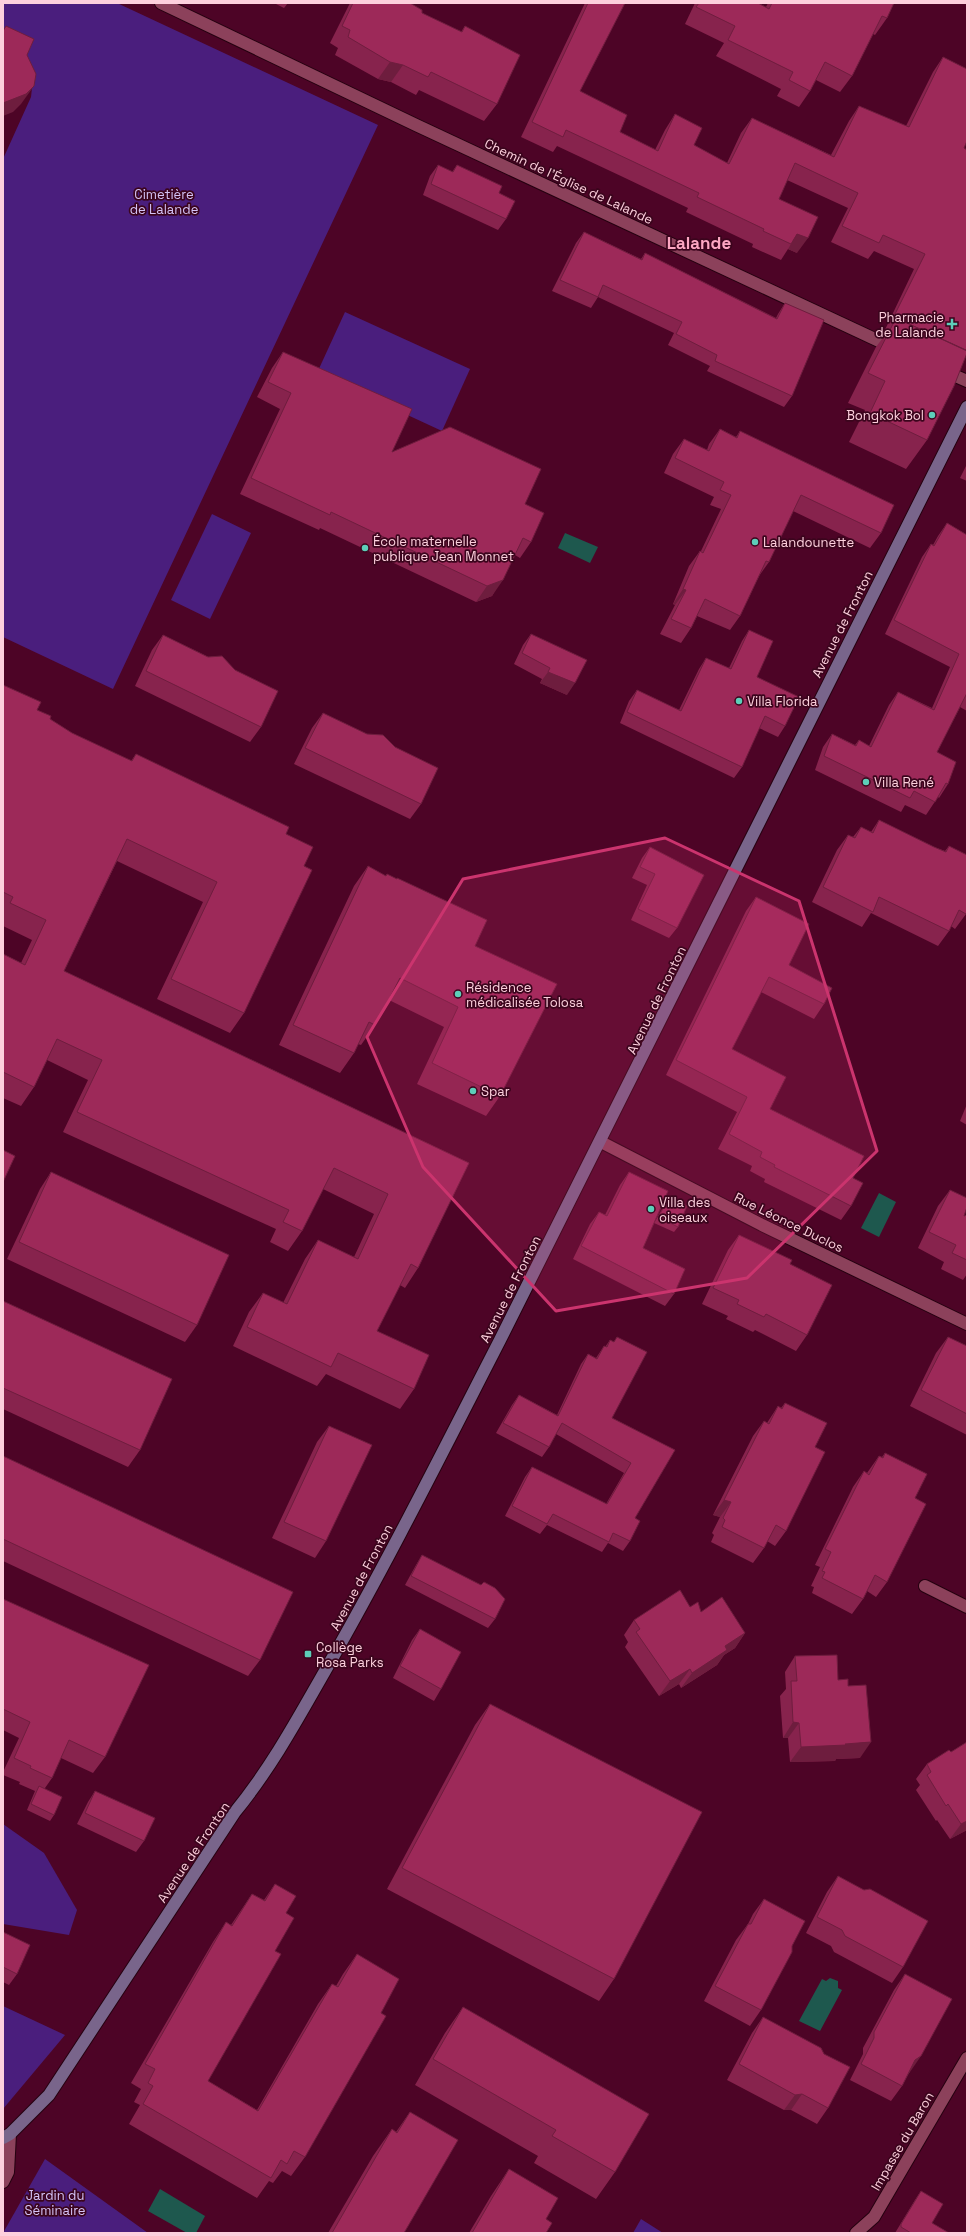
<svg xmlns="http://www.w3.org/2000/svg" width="970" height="2236" font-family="'Space Grotesk',sans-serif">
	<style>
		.green { fill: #4a1e7d }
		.water { fill: #1e584e }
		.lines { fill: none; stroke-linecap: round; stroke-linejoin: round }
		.street-casing { stroke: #250210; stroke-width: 14 }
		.secondary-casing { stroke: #250210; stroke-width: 14 }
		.street { stroke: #8c415b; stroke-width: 12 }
		.secondary { stroke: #79658b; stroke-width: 12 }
		.wall { fill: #87234d }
		.shaded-wall { fill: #6e1d3e }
		.building { fill: #9d2959; stroke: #6e1d3e }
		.marked { fill: #cb346e; fill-opacity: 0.2; stroke: #cb346e; stroke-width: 3; stroke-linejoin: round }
		.poi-dot { fill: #5dceb9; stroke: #3b051d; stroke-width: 1.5 }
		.labels { text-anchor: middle; stroke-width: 3.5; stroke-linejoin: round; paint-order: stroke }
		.street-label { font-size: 13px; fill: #fdd0dd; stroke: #3b051d }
		.park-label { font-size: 13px; fill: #d4c3f7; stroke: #3b051d }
		.poi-label { font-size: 13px; fill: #fdd0dd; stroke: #3b051d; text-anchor: start }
		.district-label { font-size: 17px; font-weight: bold; fill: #fda7c2; stroke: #3b051d }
	</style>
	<rect width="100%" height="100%" fill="#4d0426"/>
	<g class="green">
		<path d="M3,3H117L378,125L113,689L3,637V159L31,97L32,88L3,49Z"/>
		<path d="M345,312L470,369L442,431L317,373Z"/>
		<path d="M212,514L251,533L210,619L171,600Z"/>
		<path d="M3,1824L44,1853L77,1910L69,1935L3,1924Z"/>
		<path d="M3,2006L65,2035L3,2109Z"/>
		<path d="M45,2159L148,2233H3Z"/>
		<path d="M641,2219L663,2233H633Z"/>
	</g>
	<g class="water">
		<path d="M565,533L598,547L590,563L558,548Z"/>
		<path d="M879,1193L896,1202L879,1237L861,1228Z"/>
		<path d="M830,1978L838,1981V1988L842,1990L820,2031L799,2021L822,1979L826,1981Z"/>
		<path d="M160,2189L205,2216L196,2233H187L148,2211Z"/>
	</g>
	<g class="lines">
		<g class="street-casing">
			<g id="street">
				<path d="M161,3L416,125L894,348"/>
				<path d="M942,370L967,381"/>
				<path d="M601,1142L762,1225L967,1324"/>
				<path d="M925,1586L967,1607"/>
				<path d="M3,2182L8,2172L10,2134"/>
				<path d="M856,2233L874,2217L967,2058"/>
			</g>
		</g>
		<g class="secondary-casing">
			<path id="secondary" d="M3,2138L10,2134L49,2095L235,1812C271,1768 297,1720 325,1671C387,1563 443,1451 500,1340C658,1030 809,717 967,407"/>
		</g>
		<use href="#street" class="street"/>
		<use href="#secondary" class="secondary"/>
	</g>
	<g class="wall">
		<path d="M274,3H288L284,8Z"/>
		<path d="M350,3H410L422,13L461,32L465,26L497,104L484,121L419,90L416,95L391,82L378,79L335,55L338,48L330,43Z"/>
		<path d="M585,3H625L580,91L620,132L655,150L665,130L675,114L694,145L727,163L741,133L752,118L831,155L849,121L859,106L906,126L933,72L943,57L964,148L927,440L906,469L849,442L865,410L848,403L876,347L885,335L883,334L914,269L874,251L868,259L831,242L848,208L787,180L779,199L797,253L788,249L781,260L752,247L753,244L686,212L688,208L623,177L557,146L553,152L521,137Z"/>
		<path d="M695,3H758L766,7L768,3H894L887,18L875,35L873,34L852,76L840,92L816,80L810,91L799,107L777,96L781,89L716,56L724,43L685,24Z"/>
		<path d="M438,165L452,172L457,165L499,193L506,219L498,230L423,195L430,176Z"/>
		<path d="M584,232L641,259L645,253L776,318L778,314L785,303L792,396L784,407L707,371L710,366L668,345L674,333L598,297L591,308L552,291L576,243Z"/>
		<path d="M283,352L392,452L525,504L531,542L520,558L515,555L492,596L476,602L320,528L319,530L240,494L280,409L257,397L272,368Z"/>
		<path d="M720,429L736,437L740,431L881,533L870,548L793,511L769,562L759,576L740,616L730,630L697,616L691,628L681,643L660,634L675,605L673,604L689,566L700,551H701L721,509L710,505L714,497L664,473L673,454L684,439L707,450L709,444Z"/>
		<path d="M967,464V481L960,478Z"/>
		<path d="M947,523L967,535V711L960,707L937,752L948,784L939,798L938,797L926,815L905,805L901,812L815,770L823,747L832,734L855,745L859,740L869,746L889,705L898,692L932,708L950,667L885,634L922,557L931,544L933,545L938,536Z"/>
		<path d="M749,630L757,677L785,726L778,737L759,728L742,767L734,778L620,723L629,701L637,690L679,710L699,669L706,658L729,668L742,641Z"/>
		<path d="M531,634L567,695L540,683L542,679L514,664L523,645Z"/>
		<path d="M163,635L235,670L261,727L250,742L135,686L152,650Z"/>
		<path d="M3,685L37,710L50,719L72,733L131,761L136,754L286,834L304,866L244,1013L230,1033L157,999L203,902L117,861L64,971L469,1163L418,1268L405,1288L400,1285L377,1331L414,1389L400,1409L326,1374L317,1386L233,1346L249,1312L263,1293L283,1303L305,1259L318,1240L354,1257L374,1214L323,1189L302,1231L288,1251L270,1242L276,1229L63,1132L88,1080L47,1060L34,1087L21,1106L3,1098V954L21,963L32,940L3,926Z"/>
		<path d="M323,713L421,804L410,819L294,764L312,728Z"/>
		<path d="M879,820L934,847L945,851L949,846L966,914L955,929L951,926L949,931L938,946L871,913L862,927L812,902L837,850L848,835L853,837L861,827L871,832Z"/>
		<path d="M650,847L677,928L669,938L631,920L647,885L632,878L642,858Z"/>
		<path d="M368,866L386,876L387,874L475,946L500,1096L486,1116L417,1084L444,1027L389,1000L375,1025L361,1045L358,1044L354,1053L340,1073L279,1045L354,886Z"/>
		<path d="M756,897L789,965L824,1004L814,1019L761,992L732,1049L770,1109L853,1178L851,1206L841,1220L764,1182L765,1179L750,1171L752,1166L718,1149L737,1112L666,1075L746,911Z"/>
		<path d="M967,1104V1125L960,1121Z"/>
		<path d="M51,1172L197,1325L185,1342L7,1259L40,1189Z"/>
		<path d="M629,1172L643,1248L674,1294L665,1306L573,1259L590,1224L599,1212L605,1215L620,1185Z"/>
		<path d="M950,1190L964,1216L967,1215V1274L963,1280L941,1269L944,1262L918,1248L938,1206Z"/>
		<path d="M670,1197L678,1227L674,1232L654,1223Z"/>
		<path d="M739,1235L790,1264L807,1335L796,1351L755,1330L753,1332L726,1319L728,1316L702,1304L728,1250Z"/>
		<path d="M3,1301L140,1450L128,1467L3,1409Z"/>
		<path d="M617,1337L612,1418L675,1450L635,1518L630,1541L623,1551L608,1543L602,1552L547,1525L540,1534L505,1516L525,1477L532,1467L606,1504L624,1473L556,1434L549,1447L542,1457L496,1433L512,1405L519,1395L557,1415L581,1364L588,1354L596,1358L604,1346L605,1347L610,1340L614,1342Z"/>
		<path d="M948,1337L967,1346V1435L910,1406L936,1353Z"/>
		<path d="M785,1403L815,1447L786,1531L775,1546L767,1541L764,1548L753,1563L711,1542L714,1535L712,1533L720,1517L713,1515L753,1436L764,1421L767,1423L778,1406L781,1408Z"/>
		<path d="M329,1426L326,1541L315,1558L272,1538L317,1442Z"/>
		<path d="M885,1453L915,1498L887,1582L876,1597L867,1591L863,1599L852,1614L812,1593L814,1587L811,1586L820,1567L815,1565L853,1487L864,1471L867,1473L879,1456L882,1457Z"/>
		<path d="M3,1456L260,1660L248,1676L3,1561Z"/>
		<path d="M422,1555L495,1619L488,1628L405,1585L416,1565Z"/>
		<path d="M3,1599L105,1757L93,1773L61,1758L52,1778L45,1788L54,1815L50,1821L27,1810L35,1791L19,1784L20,1782L3,1775V1772L19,1738L3,1730Z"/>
		<path d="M690,1607L745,1633L735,1648L724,1655L717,1665L681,1688L679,1684L659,1696L625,1647L628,1642L624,1635L634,1620Z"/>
		<path d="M420,1629L441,1689L434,1701L393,1678L412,1640Z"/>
		<path d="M795,1656L848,1686L860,1758L836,1759L835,1761L790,1762L788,1738H783L780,1696L786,1689L785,1672Z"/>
		<path d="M490,1704L614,1979L599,2001L387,1889L475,1725Z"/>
		<path d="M967,1742V1830L950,1839L937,1820L936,1821L916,1790L920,1785L916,1779L927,1764L951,1752Z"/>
		<path d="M95,1791L144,1841L136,1852L77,1824L88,1802Z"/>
		<path d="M838,1876L903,1967L892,1983L834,1952L831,1946L806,1933L827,1892Z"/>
		<path d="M275,1884L286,1913L275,1951L208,2081L257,2110L318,2004L332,1984L336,1986L343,1974L357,1954L305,2157L291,2176L282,2171L273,2183L269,2181L257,2198L129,2124L140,2105L134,2102L141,2089L131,2083L213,1942L226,1922L231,1925L252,1894L264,1900Z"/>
		<path d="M764,1899L792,1946L761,2010L750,2026L704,2001L736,1940L748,1924L753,1914Z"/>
		<path d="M3,1932L17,1974L9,1985L3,1982Z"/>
		<path d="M905,1974L910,2072L909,2073L902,2086L891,2101L850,2080L863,2054V2048L894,1990Z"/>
		<path d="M463,2007L615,2172L596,2199L534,2163L538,2156L415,2085L445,2033Z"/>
		<path d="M763,2017L828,2108L817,2124L791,2110H784L727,2080L752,2033Z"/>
		<path d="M410,2112L404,2233H328L373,2156L392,2129L396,2132Z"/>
		<path d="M509,2169L546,2219V2233H469L491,2196Z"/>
		<path d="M921,2191L932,2223L949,2233H895L915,2200Z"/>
	</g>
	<g class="shaded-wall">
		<path d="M390,62L403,65L391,82L378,79Z"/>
		<path d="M34,86L21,104L13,112L3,116V103Z"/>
		<path d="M797,234L808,238L797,253L788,249Z"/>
		<path d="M503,580L492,596L476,602L487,586Z"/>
		<path d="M683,589L686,590L675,605L673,604Z"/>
		<path d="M548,672L575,683L567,695L540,683Z"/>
		<path d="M724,1500L731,1502L720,1517L713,1515Z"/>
		<path d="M745,1633L735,1648L724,1655L717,1665L681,1688L692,1673L725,1646Z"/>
		<path d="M690,1669L679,1684L659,1696L670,1681Z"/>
		<path d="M793,1722L799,1723L788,1738H783Z"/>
		<path d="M871,1742L860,1758L836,1759L835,1761L790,1762L801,1747Z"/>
		<path d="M967,1821V1830L950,1839L961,1824Z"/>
		<path d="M921,2056L910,2072L904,2076L915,2060Z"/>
		<path d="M802,2094L791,2110H784L795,2095Z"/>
	</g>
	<g class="building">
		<path d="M353,3H410L422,10V13L462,32L465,26L520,55L497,104L431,72L428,77L403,65L390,62L348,37L350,30L342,26Z"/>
		<path d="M588,3H625L580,91L627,115L620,132L658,151L675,114L702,128L694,145L729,164L752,118L834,157L859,106L909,127L943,57L967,69V141L964,148L967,150V347L966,350L896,318V319L893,318L925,254L883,235L879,243L842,226L858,193L795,163L779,199L818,217L808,238L797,234L791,244L763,231L764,229L697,197L699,193L634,162L566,130L563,137L532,122Z"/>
		<path d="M699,3H758L769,9L772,3H894L887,18L882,16L852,76L825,62L810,91L789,80L793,72L728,40L735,26L696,7Z"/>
		<path d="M6,26L34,39L27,55L36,74L34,86L26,94L3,103V31Z"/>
		<path d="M438,165L453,172L457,165L502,186L499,193L515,201L506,219L431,184Z"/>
		<path d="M584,232L642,260L645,253L777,319L785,303L824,320L792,396L715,361L717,355L676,334L682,322L603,285L598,297L560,280Z"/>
		<path d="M896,318L967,351V353L954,386L927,440L870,413L885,381L868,373Z"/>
		<path d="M283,352L412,409L392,452L450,427L541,469L525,504L544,513L531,542L523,538L503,580L487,586L331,512L330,515L251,478L291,393L268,382Z"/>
		<path d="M720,429L737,438L740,431L894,505L881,533L801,495L769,562L766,561L740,616L705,599L691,628L671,619L686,590L683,589L700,551L703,553L731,495L720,490L724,482L675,458L684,439L709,451Z"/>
		<path d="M947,523L967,535V693L937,752L956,762L948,784L946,783L935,802L914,791L910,798L824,756L832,734L856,746L859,740L871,747L898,692L934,710L959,654L894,620L931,544L934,546Z"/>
		<path d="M749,630L773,641L757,677L799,697L785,726L765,716L742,767L627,712L637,690L681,711L706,658L731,669Z"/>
		<path d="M531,634L587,660L575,683L548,672L550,668L522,653Z"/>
		<path d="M163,635L208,657L222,656L235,670L278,691L261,727L146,671Z"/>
		<path d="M3,685L41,702L37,710L51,716L50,719L72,733L132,761L136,754L266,816L289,827L286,834L313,847L304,866L312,870L244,1013L171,979L217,882L127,839L64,971L469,1163L418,1268L411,1264L377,1331L429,1355L414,1389L338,1353L331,1367L247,1327L263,1293L287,1304L318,1240L358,1259L388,1194L334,1168L302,1231L283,1222L289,1210L77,1112L102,1060L57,1039L34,1087L3,1072V954L25,965L46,920L10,903L13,897L3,892Z"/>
		<path d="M323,713L367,734L383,735L395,747L438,768L421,804L305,748Z"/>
		<path d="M879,820L934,847L946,852L949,846L967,855V911L966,914L959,910L949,931L879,897L873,912L823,887L848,835L855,838L861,827L873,833Z"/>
		<path d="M650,847L704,875L677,928L638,909L655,874L640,867Z"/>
		<path d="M368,866L386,876L387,874L397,879V878L487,920L475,946L557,984L500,1096L432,1063L458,1007L400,978L381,1015L375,1025L369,1022L354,1053L293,1025Z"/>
		<path d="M756,897L809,924L789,965L832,988L824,1004L769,977L732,1049L786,1077L770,1109L864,1156L853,1178L863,1183L851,1206L774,1167L775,1165L760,1157L762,1152L729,1134L747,1097L676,1060Z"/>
		<path d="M3,1150L15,1156L3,1182Z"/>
		<path d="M51,1172L229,1255L197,1325L19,1242Z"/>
		<path d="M629,1172L668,1191L643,1248L685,1269L674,1294L581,1246L599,1212L607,1216Z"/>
		<path d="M950,1190L967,1198V1207L964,1216L967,1215V1260L952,1253L956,1245L929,1232Z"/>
		<path d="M670,1197L687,1206L678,1227L658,1217Z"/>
		<path d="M739,1235L792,1260L790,1264L832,1285L807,1335L766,1314L764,1317L737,1304L739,1300L713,1288Z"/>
		<path d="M3,1301L172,1379L140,1450L3,1388Z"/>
		<path d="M617,1337L647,1352L612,1418L675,1450L635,1518L640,1521L630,1541L613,1533L609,1542L553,1514L547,1524L512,1506L532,1467L607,1504L631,1463L562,1423L549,1447L503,1423L519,1395L558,1416L588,1354L597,1359L604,1346L607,1347L610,1340L614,1342Z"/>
		<path d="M948,1337L967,1346V1414L921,1390Z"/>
		<path d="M785,1403L827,1423L815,1447L825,1452L786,1531L776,1525L764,1548L722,1527L725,1520L723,1518L731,1502L724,1500L764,1421L769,1424L778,1406L782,1409Z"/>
		<path d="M329,1426L372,1445L326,1541L284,1522Z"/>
		<path d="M885,1453L927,1474L915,1498L926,1504L887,1582L875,1575L863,1599L822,1578L825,1572L822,1571L831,1552L825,1549L864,1471L869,1475L879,1456L883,1458Z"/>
		<path d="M3,1456L293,1592L260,1660L3,1539Z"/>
		<path d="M422,1555L481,1585L484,1582L495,1588L505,1599L495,1619L411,1576Z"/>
		<path d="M680,1590L690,1607L698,1602L701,1612L722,1597L745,1633L725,1646L727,1650L692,1673L690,1669L670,1681L636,1632L640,1629L634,1620Z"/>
		<path d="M3,1599L149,1665L105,1757L69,1740L52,1778L30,1768L31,1766L14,1758L30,1722L3,1709Z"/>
		<path d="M420,1629L461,1652L441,1689L400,1666Z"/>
		<path d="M837,1655L838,1680L848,1679V1686L866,1685L871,1742L845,1744L846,1745L801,1747L799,1723L793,1722L791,1681H797L795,1656Z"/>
		<path d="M490,1704L702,1812L614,1979L402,1868Z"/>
		<path d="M967,1742V1821L961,1824L948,1804L946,1806L927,1775L931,1772L927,1764L949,1750L951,1752Z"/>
		<path d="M39,1786L62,1797L54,1815L31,1804Z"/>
		<path d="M95,1791L155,1818L144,1841L85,1813Z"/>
		<path d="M838,1876L864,1890L870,1889L928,1921L903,1967L845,1936L842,1930L817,1917Z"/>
		<path d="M275,1884L296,1896L286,1913L294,1918L275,1951L281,1954L208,2081L258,2111L332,1984L338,1987L357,1954L399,1979L381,2013L386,2016L305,2157L294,2151L287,2164L281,2160L271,2178L143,2104L153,2086L148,2083L155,2069L145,2064L226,1922L232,1926L252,1894L265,1901Z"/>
		<path d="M764,1899L805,1921L792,1946V1952L761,2010L715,1986L748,1924H751Z"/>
		<path d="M3,1932L30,1945L17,1974L3,1967Z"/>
		<path d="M905,1974L952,1999L921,2056L915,2060L902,2086L861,2064L874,2038V2032Z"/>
		<path d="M463,2007L649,2114L615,2172L552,2136L556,2130L433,2059Z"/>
		<path d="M763,2017L821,2048L824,2054L850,2067L828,2108L802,2094L795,2095L739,2064Z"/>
		<path d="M410,2112L458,2140L404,2233H332L392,2129L397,2133Z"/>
		<path d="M509,2169L558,2198L546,2219L552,2223L546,2233H472Z"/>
		<path d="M921,2191L943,2204L932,2223L949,2233H911L901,2227V2224Z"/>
	</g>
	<path class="marked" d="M665,838L799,901L877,1151L747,1278L556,1311L423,1167L367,1037L463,879Z"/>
	<g class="poi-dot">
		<path d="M950 318h4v4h4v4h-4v4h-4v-4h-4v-4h4z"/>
		<circle cx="932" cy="415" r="4"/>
		<circle cx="755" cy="542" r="4"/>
		<circle cx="365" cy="548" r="4"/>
		<circle cx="739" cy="701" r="4"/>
		<circle cx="866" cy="782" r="4"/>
		<circle cx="458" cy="994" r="4"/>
		<circle cx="473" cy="1091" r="4"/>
		<circle cx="651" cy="1209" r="4"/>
		<rect x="304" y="1650" width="8" height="8" rx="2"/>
	</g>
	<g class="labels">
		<g class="street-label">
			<text transform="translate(569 181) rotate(25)" y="5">Chemin de l'Église de Lalande</text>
			<text transform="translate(842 624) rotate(-63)" y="5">Avenue de Fronton</text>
			<text transform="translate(656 1000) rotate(-64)" y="5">Avenue de Fronton</text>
			<text transform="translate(789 1222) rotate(26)" y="5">Rue Léonce Duclos</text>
			<text transform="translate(510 1289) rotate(-63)" y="5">Avenue de Fronton</text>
			<text transform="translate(361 1577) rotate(-62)" y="5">Avenue de Fronton</text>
			<text transform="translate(193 1852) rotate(-56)" y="5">Avenue de Fronton</text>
			<text transform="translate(902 2141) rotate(-60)" y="5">Impasse du Baron</text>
		</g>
		<g class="park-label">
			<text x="164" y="199">Cimetière<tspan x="164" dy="15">de Lalande</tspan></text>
			<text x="55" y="2200">Jardin du<tspan x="55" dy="15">Séminaire</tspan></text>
		</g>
		<g class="poi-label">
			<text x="944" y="322" text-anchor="end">Pharmacie<tspan x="944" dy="15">de Lalande</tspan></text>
			<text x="924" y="420" text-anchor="end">Bongkok Bol</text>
			<text x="373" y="546">École maternelle<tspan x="373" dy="15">publique Jean Monnet</tspan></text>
			<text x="763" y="547">Lalandounette</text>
			<text x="747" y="706">Villa Florida</text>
			<text x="874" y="787">Villa René</text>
			<text x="466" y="992">Résidence<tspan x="466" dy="15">médicalisée Tolosa</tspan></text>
			<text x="481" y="1096">Spar</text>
			<text x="659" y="1207">Villa des<tspan x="659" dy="15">oiseaux</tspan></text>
			<text x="316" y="1652">Collège<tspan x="316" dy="15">Rosa Parks</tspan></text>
		</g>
		<g class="district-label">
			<text x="699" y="249">Lalande</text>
		</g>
	</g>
	<rect width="970" height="2236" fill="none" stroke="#fdd0dd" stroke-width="8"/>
</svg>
